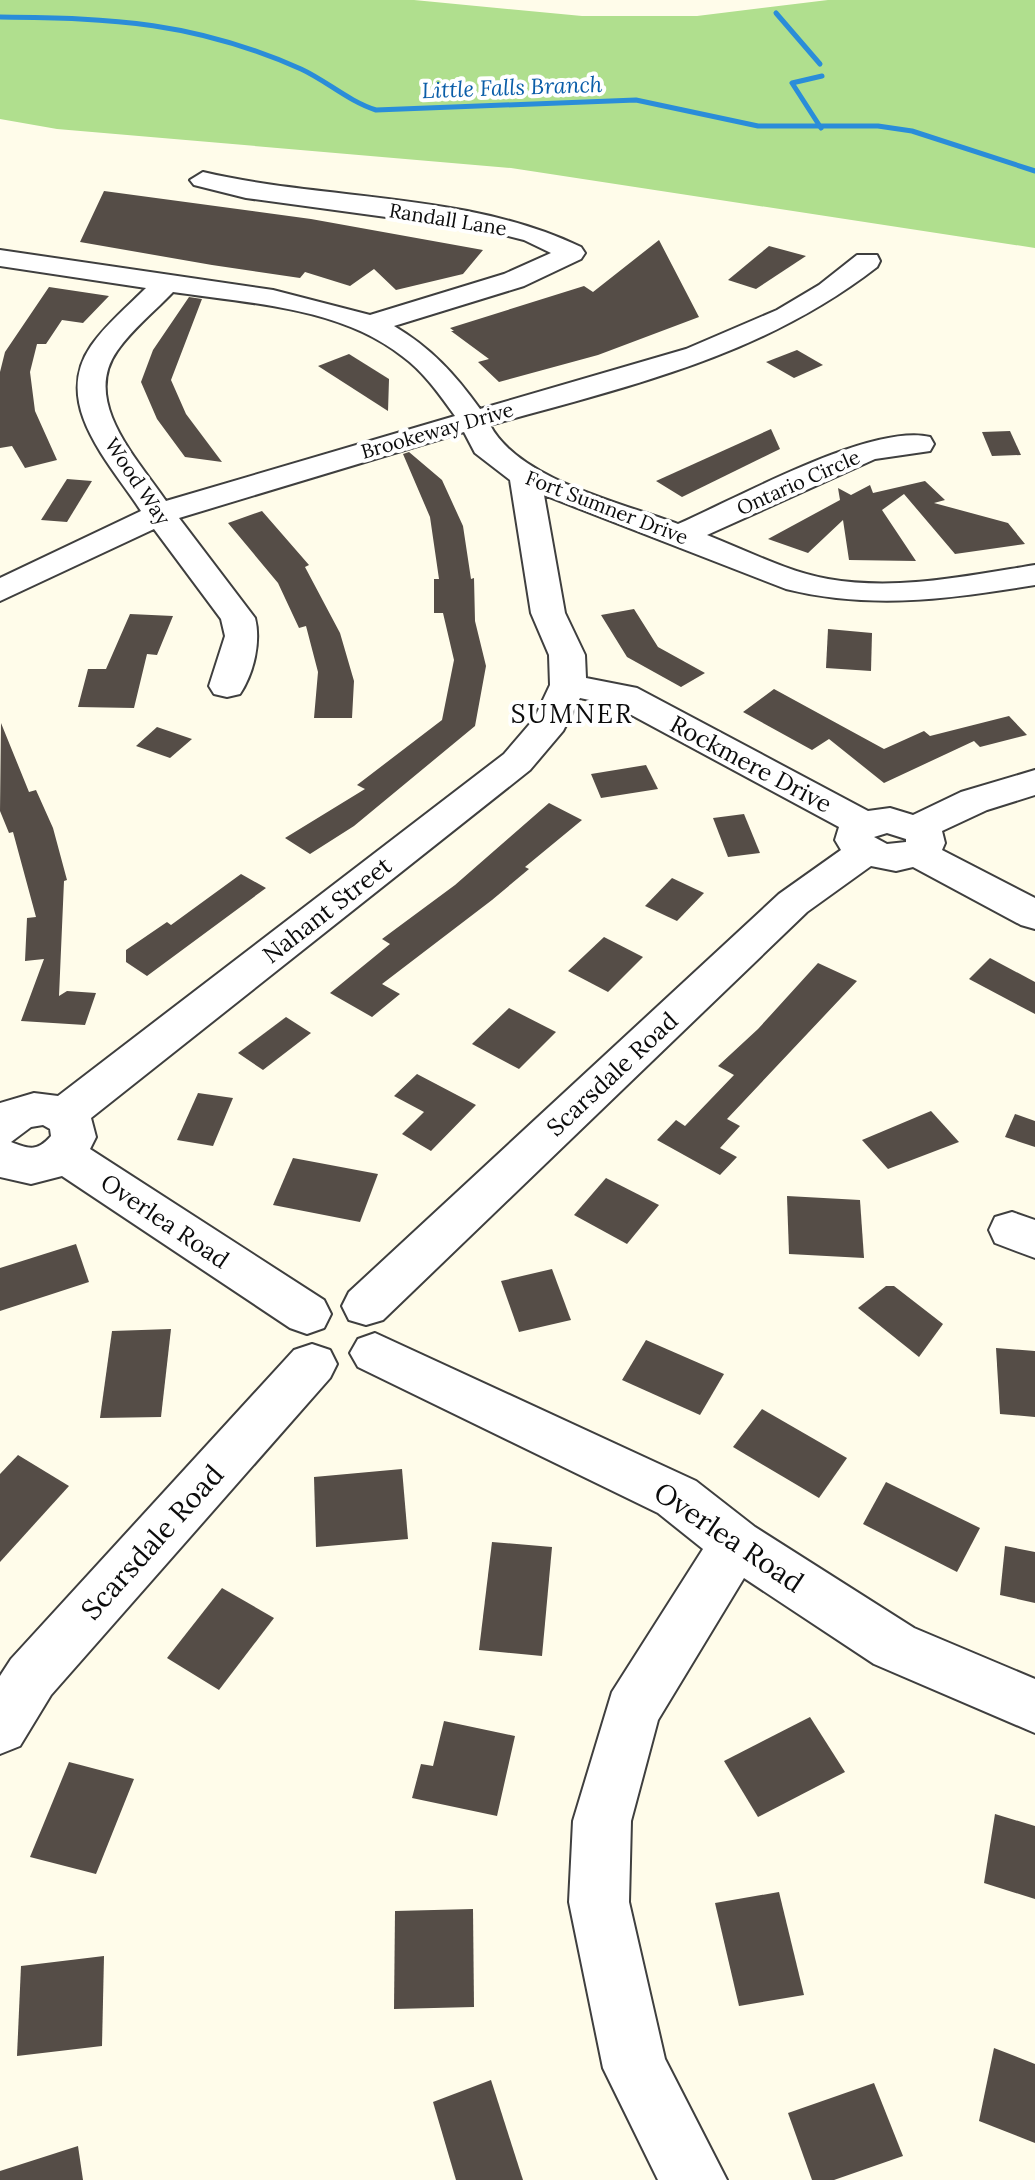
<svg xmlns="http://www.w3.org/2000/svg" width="1035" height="2180" font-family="Lora,serif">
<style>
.forest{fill:#b0df8e}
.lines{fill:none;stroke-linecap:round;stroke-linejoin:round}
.stream{stroke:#2a8dd9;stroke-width:5}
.building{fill:#554d47}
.minor-casing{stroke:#3f3f3f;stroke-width:4}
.minor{fill:#fff;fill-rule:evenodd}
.labels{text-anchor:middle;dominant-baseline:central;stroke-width:8;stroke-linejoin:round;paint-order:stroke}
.far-street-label{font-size:20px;fill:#0c0c0c;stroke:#fff}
.far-water-label{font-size:22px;font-style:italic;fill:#0a5da8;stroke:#fff}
.street-label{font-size:24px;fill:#0c0c0c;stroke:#fff}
.neighbourhood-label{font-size:26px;letter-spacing:2px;fill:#0c0c0c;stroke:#fff}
.near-street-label{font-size:28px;fill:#0c0c0c;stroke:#fff}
</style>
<rect width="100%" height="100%" fill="#fffcea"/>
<path class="forest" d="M0 0H414L582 16H697L828 0H1035V248L511 168 57 129 0 119Z"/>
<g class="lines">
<g class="stream">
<path d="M776 13 820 64"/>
<path d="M0 17C113 18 195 22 301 69 327 81 348 101 376 110L636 100 758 126H878L912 131 1035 171"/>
<path d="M821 128 792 83 822 76"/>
</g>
</g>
<g class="building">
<path d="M104 191 311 219 483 250 463 274 396 290 374 269 350 286 305 272 300 278 212 265 80 242Z"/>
<path d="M659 240 699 317 598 355 499 382 478 362 489 359 451 331H454L450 328 584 286 593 292Z"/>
<path d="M769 246 806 256 756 289 728 280Z"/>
<path d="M49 287 109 296 83 323 62 320 46 344H37L30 372 35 411 57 460 25 468 12 446 0 448V372L5 352Z"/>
<path d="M189 297 202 299 171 380 186 414 222 462 185 457 157 419 141 382 153 350Z"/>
<path d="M797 350 823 365 794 378 766 362Z"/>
<path d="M349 354 389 379 388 411 318 366Z"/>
<path d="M771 429 780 449 682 497 656 481Z"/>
<path d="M1010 431 1021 455 992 456 982 432Z"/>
<path d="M409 452 442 480 463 526 471 579 474 578 475 621 486 666 475 726 354 826 310 854 285 838 365 789 357 785 442 720 454 660 443 613H434V579H439L430 517 403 454Z"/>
<path d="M67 479 92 481 67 522 41 520Z"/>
<path d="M925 481 945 500 934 503 1008 523 1025 544 955 554 904 494 882 510 916 561 849 560 843 520 808 553 768 539 840 500 838 488 851 495 870 485 873 493Z"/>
<path d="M262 511 309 565 305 567 340 633 354 681 352 718H314L318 672 306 626 299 628 278 583 228 523Z"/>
<path d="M634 609 658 647 705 673 681 687 627 657 601 615Z"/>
<path d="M130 614 173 616 157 655 147 654 134 708 78 707 88 669H106Z"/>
<path d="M828 629 872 633 871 671 826 668Z"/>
<path d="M774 689 884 749 924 731 930 736 1009 716 1027 735 980 747 974 741 884 783 829 739 812 750 743 712Z"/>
<path d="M1 723 29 792 36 790 53 828 67 880 64 881 59 996 67 991 96 993 85 1025 21 1021 44 959 25 961 27 918 36 917 13 832 9 833 0 811Z"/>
<path d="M157 727 192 739 170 758 136 746Z"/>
<path d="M646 765 658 789 601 798 591 774Z"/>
<path d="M549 803 582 820 525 867 529 869 492 900 382 984 400 994 372 1017 330 993 390 944 382 939 455 885Z"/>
<path d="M744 814 760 853 728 857 713 818Z"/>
<path d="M241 874 266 888 147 976 126 962V950L167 922 171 925Z"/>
<path d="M672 878 704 893 677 921 645 906Z"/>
<path d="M604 937 643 957 608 992 568 971Z"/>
<path d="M990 958 1035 982V1014L969 979Z"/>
<path d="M818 963 857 981 727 1119 740 1126 720 1148 737 1157 720 1175 657 1140 676 1120 685 1126 734 1075 718 1066 758 1029Z"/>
<path d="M509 1008 556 1032 519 1069 472 1044Z"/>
<path d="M286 1017 311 1033 263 1070 238 1053Z"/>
<path d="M417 1074 476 1105 431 1151 402 1134 424 1112 394 1096Z"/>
<path d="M198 1093 233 1098 213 1146 177 1140Z"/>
<path d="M931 1111 959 1142 888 1169 862 1140Z"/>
<path d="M1015 1114 1035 1121V1147L1005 1137Z"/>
<path d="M293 1158 378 1174 360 1222 273 1205Z"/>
<path d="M606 1178 659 1205 627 1244 574 1215Z"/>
<path d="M787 1196 860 1200 864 1258 789 1254Z"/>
<path d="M76 1244 89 1282 0 1311V1268Z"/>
<path d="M552 1269 571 1320 519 1332 501 1281Z"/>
<path d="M886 1286H894L943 1324 919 1357 858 1308Z"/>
<path d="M171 1329 161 1417 100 1418 112 1331Z"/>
<path d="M646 1340 724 1374 700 1415 622 1380Z"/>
<path d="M996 1348 1035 1351V1417L1000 1414Z"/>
<path d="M762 1409 847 1458 819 1498 733 1447Z"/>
<path d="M18 1455 69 1486 0 1562V1474Z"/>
<path d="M402 1469 408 1539 316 1547 314 1477Z"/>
<path d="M886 1482 980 1528 957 1572 863 1524Z"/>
<path d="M492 1542 552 1547 542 1656 479 1650Z"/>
<path d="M1005 1546 1035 1552V1603L1000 1595Z"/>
<path d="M222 1588 274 1618 219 1690 167 1658Z"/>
<path d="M810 1717 845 1772 758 1817 724 1761Z"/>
<path d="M444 1721 515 1736 497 1816 412 1798 421 1764 433 1766Z"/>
<path d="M69 1762 134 1779 96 1874 30 1857Z"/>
<path d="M995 1814 1035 1826V1899L984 1883Z"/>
<path d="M779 1892 804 1995 739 2006 715 1903Z"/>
<path d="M473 1909 474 2007 394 2009 395 1911Z"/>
<path d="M104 1956 102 2046 17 2056 21 1966Z"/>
<path d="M994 2048 1035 2064V2143L979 2121Z"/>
<path d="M491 2080 523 2180H456L433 2102Z"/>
<path d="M874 2083 903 2156 834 2180H812L788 2113Z"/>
<path d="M78 2146 83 2180H0V2171Z"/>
</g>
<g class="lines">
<g class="minor-casing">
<g id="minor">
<path d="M203 172C326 201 467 192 581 247L585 253 581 259 524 286 394 326C431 348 455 374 480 409L686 349 777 310 819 285 857 255H877L880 261 877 267C761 357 629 386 490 425 519 480 622 503 678 524 736 499 871 423 930 437L934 444 930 451 875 459 707 535C746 550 787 572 828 579 897 591 967 576 1035 565V585C950 599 871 610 786 589L544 495 565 613 585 655 586 678 637 688 868 811 890 808 913 815 961 792 1035 770V795L987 810 942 831 945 843 942 850 1035 898V929L1021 925 913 867 896 871 871 866 807 912 383 1320 366 1325 349 1320 342 1306 349 1292 779 894 841 850 835 840 839 827 613 705 580 698 563 731 530 770 91 1118 96 1137 90 1149 324 1300 331 1314 324 1328 307 1334 290 1328 62 1176 31 1184 0 1177V1103L34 1093 58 1096 504 754 534 719 550 685 549 655 531 613 510 480 475 453 464 432 179 518 255 618C261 641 254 673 240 694L227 697 214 694 209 686 225 636 221 619 154 529 0 601V578L141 511C110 463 51 404 91 346 105 325 128 306 146 288L0 266V250L273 290 370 315 504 274 551 253 524 240 489 231 246 198 194 185 190 180ZM173 292C248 303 340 307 402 356 424 372 439 394 455 416L166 501C139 461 81 402 117 351 132 329 155 311 173 292ZM887 833 906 839V842L887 844 874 837ZM43 1125 50 1129 51 1136C37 1152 29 1149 11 1142L31 1127Z"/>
<path d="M1012 1212 1035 1220V1258L995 1243 989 1230 995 1217Z"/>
<path d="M375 1333 696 1481 755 1527 914 1628 1035 1679V1733L874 1664 744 1578 658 1720 631 1821 629 1902 665 2059 727 2180H658L603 2068 569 1902 573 1821 612 1692 703 1549 658 1513 358 1367 350 1353 358 1339Z"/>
<path d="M312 1344 330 1350 337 1364 330 1378 51 1695 20 1746 0 1754V1676L11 1659 294 1350Z"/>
</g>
</g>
<use href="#minor" class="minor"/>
</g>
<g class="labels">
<g class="far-street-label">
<text transform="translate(448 219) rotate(9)">Randall Lane</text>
<text transform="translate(437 430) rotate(-16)">Brookeway Drive</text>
<text transform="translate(138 481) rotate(56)">Wood Way</text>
<text transform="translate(798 482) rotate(-24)">Ontario Circle</text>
<text transform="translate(607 507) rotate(21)">Fort Sumner Drive</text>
</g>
<g class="far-water-label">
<text transform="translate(512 87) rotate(-2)">Little Falls Branch</text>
</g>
<g class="street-label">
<text transform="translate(751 764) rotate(28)">Rockmere Drive</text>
<text transform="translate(327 910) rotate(-38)">Nahant Street</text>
<text transform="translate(612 1074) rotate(-43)">Scarsdale Road</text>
<text transform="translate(165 1221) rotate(34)">Overlea Road</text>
</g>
<g class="neighbourhood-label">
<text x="572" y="713">SUMNER</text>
</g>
<g class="near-street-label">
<text transform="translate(729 1537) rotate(34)">Overlea Road</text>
<text transform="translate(152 1542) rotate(-48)">Scarsdale Road</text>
</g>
</g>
</svg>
